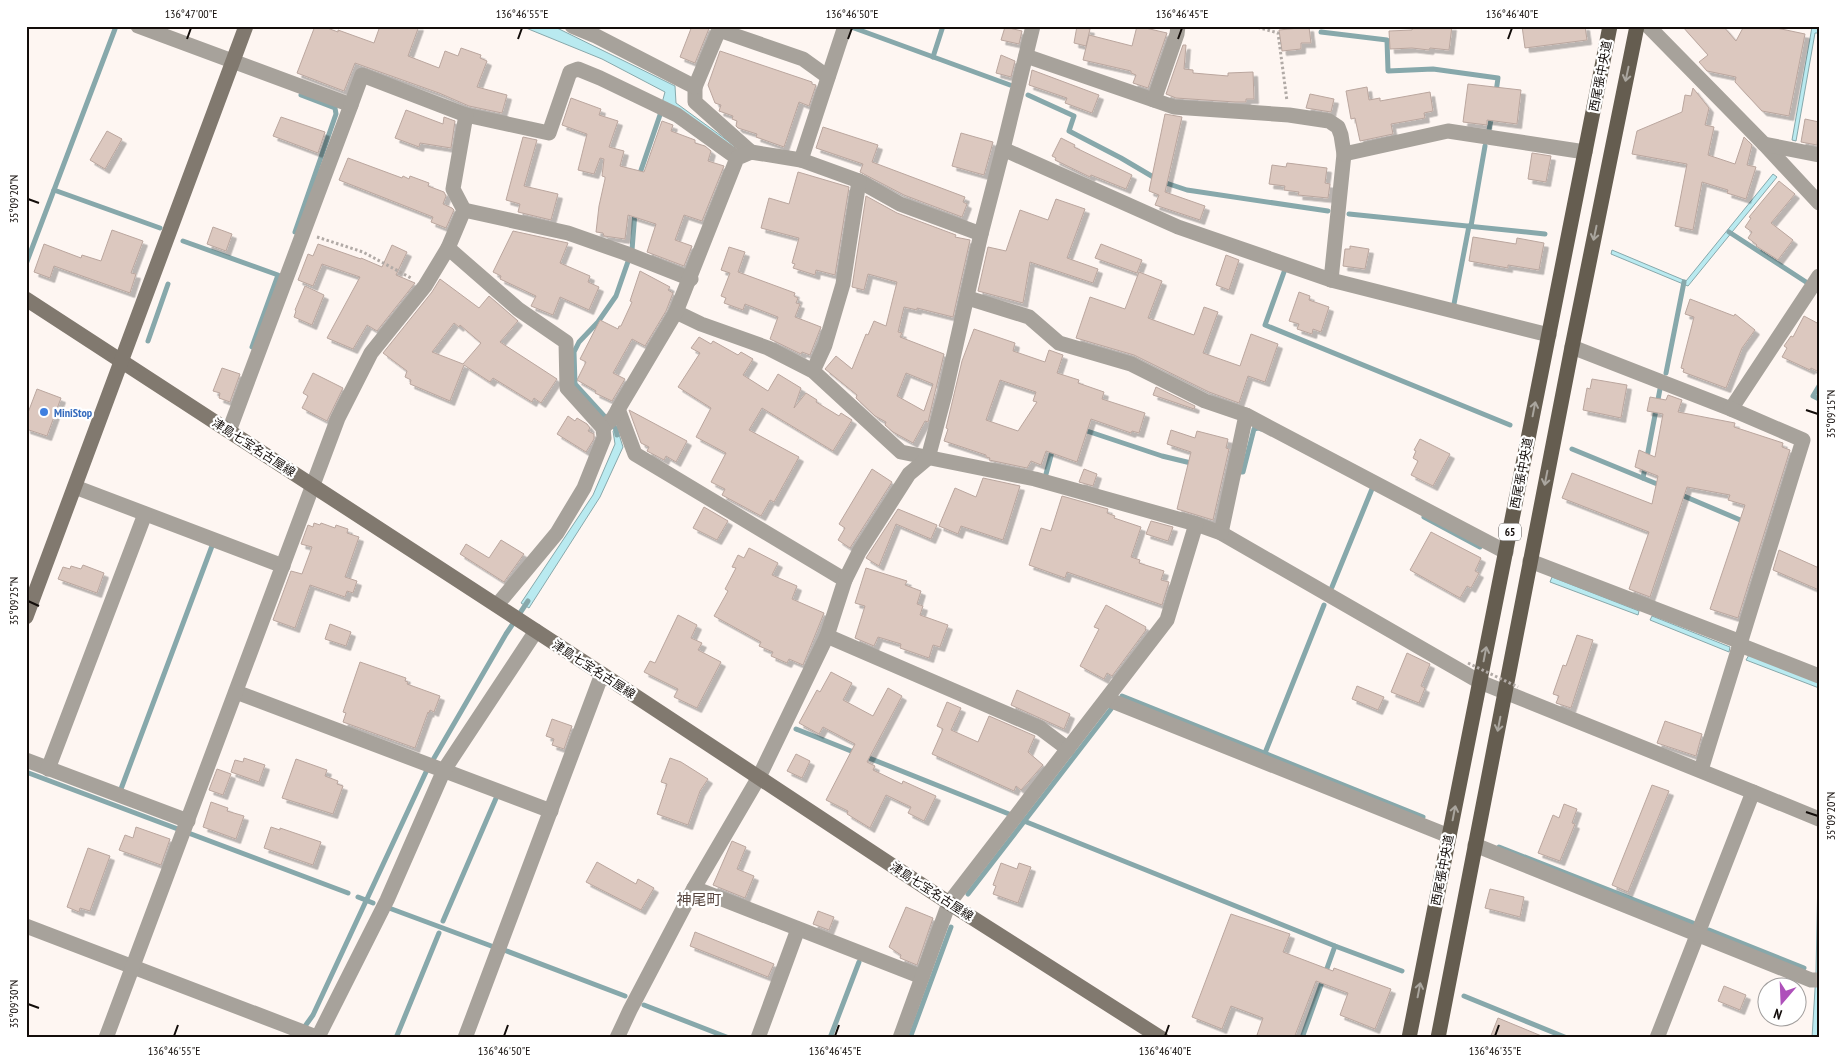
<svg xmlns="http://www.w3.org/2000/svg" width="1845" height="1064" font-family="'PT Sans Narrow','Noto Sans JP',sans-serif">
<style>
.water{fill:#b9eaf0;stroke:#87a8ab}
.lines{fill:none;stroke-linecap:round;stroke-linejoin:round}
.stream{stroke:#87a8ab;stroke-width:5}
.building{fill:#dcc8bf;stroke:#baa69e;fill-rule:evenodd;filter:url(#shadow)}
.path{stroke:#b1aaa6;stroke-width:3;stroke-dasharray:2.5 2.5;stroke-linecap:butt}
.street{stroke:#a7a29b;stroke-width:15}
.secondary{stroke:#81796f;stroke-width:15}
.primary{stroke:#655d50;stroke-width:15}
.path-bridge{stroke:#b1aaa6;stroke-width:3;stroke-dasharray:2.5 2.5;stroke-linecap:butt}
.oneway{stroke:#aaa69f}
.ticks{fill:none;stroke:#130d0a;stroke-width:2}
.shop-dot{fill:#3f7fe0;stroke:#fff;stroke-width:2}
.labels{text-anchor:middle;dominant-baseline:central;stroke-width:4.5;stroke-linejoin:round;paint-order:stroke}
.shield{fill:#fff;stroke:#5a5654;stroke-width:1}
.shield-label{font-size:11px;font-weight:bold;fill:#130d0a}
.street-label{font-size:12px;fill:#130d0a;stroke:#fff}
.shop-label{font-size:12px;font-weight:bold;fill:#366cbe;stroke:#fff;text-anchor:start}
.quarter-label{font-size:15px;fill:#584740;stroke:#fff}
.neatline{fill:none;stroke:#130d0a;stroke-width:2}
.ticks-label{font-size:12px;text-anchor:middle;fill:#130d0a}
</style>
<defs>
<filter id="shadow"><feDropShadow dx="4.5" dy="4.5" stdDeviation="0" flood-color="#0004"/></filter>
</defs>
<rect width="100%" height="100%" fill="#fef6f2"/>
<g class="water">
<path d="M521 26H553L675 86 676 103 735 146 734 149 662 103 665 92 602 59Z"/>
<path d="M1812 27 1819 28V33H1815L1796 141 1792 140Z"/>
<path d="M1773 174 1777 177 1688 286 1611 254 1612 250 1686 281Z"/>
<path d="M617 428 623 447 600 497 529 608 521 603 593 495 615 444 613 431Z"/>
<path d="M1552 577 1639 611 1638 615 1550 582Z"/>
<path d="M1652 616 1730 647 1729 652 1650 620Z"/>
<path d="M1749 655 1819 682V688L1746 660Z"/>
<path d="M1819 823V1038H1812L1816 973Z"/>
</g>
<g class="lines">
<g class="stream">
<path d="M854 28 1010 85"/>
<path d="M1321 32 1387 40 1388 71 1433 69 1498 78 1496 92"/>
<path d="M933 57 943 26"/>
<path d="M1028 95 1074 116 1069 131 1121 158 1160 181 1187 190 1328 211"/>
<path d="M1489 130 1492 115"/>
<path d="M639 176 661 112"/>
<path d="M54 190 160 228"/>
<path d="M1349 214 1545 234"/>
<path d="M1471 226 1485 146"/>
<path d="M295 232 336 114 335 108 301 95"/>
<path d="M1729 232 1806 282"/>
<path d="M183 241 278 275 252 347"/>
<path d="M26 264 115 29"/>
<path d="M1284 272 1265 325 1510 425"/>
<path d="M1454 304 1469 226"/>
<path d="M148 341 168 284"/>
<path d="M1666 373 1684 282"/>
<path d="M1819 386 1813 396 1819 399"/>
<path d="M1081 429 1162 456 1195 464"/>
<path d="M617 435 616 429 575 384 574 352 579 342 598 322 616 296 632 250 635 212"/>
<path d="M1572 449 1662 486"/>
<path d="M1240 472H1243L1254 429 1258 428 1261 429"/>
<path d="M1046 474 1053 448"/>
<path d="M1643 478 1660 389"/>
<path d="M1679 494 1745 522"/>
<path d="M1424 517 1480 547"/>
<path d="M1332 587 1372 489"/>
<path d="M1122 696 1423 817"/>
<path d="M796 729 856 753"/>
<path d="M1265 753 1324 605"/>
<path d="M864 756 1009 814"/>
<path d="M26 772 348 893"/>
<path d="M121 789 212 546"/>
<path d="M1024 821 1335 946 1402 971"/>
<path d="M1499 847 1693 923"/>
<path d="M968 894 1111 709"/>
<path d="M358 897 373 903"/>
<path d="M389 908 494 947"/>
<path d="M443 921 497 796"/>
<path d="M1709 930 1804 968"/>
<path d="M504 950 625 996"/>
<path d="M1464 996 1567 1038"/>
<path d="M644 1005 729 1038"/>
<path d="M303 1029 313 1015 426 772 506 634 528 601"/>
<path d="M396 1038 439 933"/>
<path d="M830 1038 859 962"/>
<path d="M910 1038 951 927"/>
<path d="M1302 1038 1335 946"/>
</g>
</g>
<g class="building">
<path d="M315 26H322L338 32V30L374 43 380 26H419L408 56 439 68 445 51 458 56 461 48 481 55 480 58 487 61 477 87 507 95 502 113 469 106 439 93 355 63 344 91 297 73Z"/>
<path d="M692 26H710L695 63 680 57Z"/>
<path d="M1077 26 1090 29 1086 46 1074 43Z"/>
<path d="M1137 26 1167 33 1148 88 1133 83 1136 75 1131 73V71L1083 60 1089 35 1132 46Z"/>
<path d="M1413 26H1452L1449 50 1430 48 1429 50 1412 48 1390 49 1389 31 1412 30Z"/>
<path d="M1522 26H1585L1587 40 1525 48Z"/>
<path d="M1682 26H1723L1736 41 1744 26H1767L1805 34 1789 116 1762 111 1735 82 1736 77 1707 71 1699 62 1708 55Z"/>
<path d="M1005 27 1022 31 1019 44 1001 40Z"/>
<path d="M1309 27 1311 43H1301V49L1282 51 1279 30Z"/>
<path d="M1183 45H1186L1184 69 1193 70V73L1228 76V73L1253 72 1254 99H1246V102H1235L1176 98 1166 94Z"/>
<path d="M720 51 812 82V84L816 85 809 106 799 102 784 147 756 137 757 134 738 128 736 126 737 121 732 119 733 116 719 111 721 105 715 103 708 85Z"/>
<path d="M1001 55 1015 61 1011 77 996 73Z"/>
<path d="M1032 70 1099 95 1092 113 1065 103 1067 98 1029 85Z"/>
<path d="M1468 84 1521 90 1517 124 1487 120V125L1463 122Z"/>
<path d="M1367 87 1369 100 1380 98V101L1430 92 1433 111 1424 113 1425 118 1391 124 1393 134 1360 141 1355 118 1351 119 1346 91Z"/>
<path d="M1693 88 1709 108 1705 125 1714 127 1708 155 1735 164 1744 137 1752 145 1747 165 1756 167 1746 199 1727 193 1728 190 1702 182 1693 230 1675 226 1687 164 1632 154 1637 131 1682 112 1685 95 1691 96Z"/>
<path d="M1310 94 1334 99 1331 112 1306 108Z"/>
<path d="M571 98 601 109 599 115 618 121 609 147 624 151 620 166 644 172 662 121 673 125 671 131 695 140V143L705 146 711 151 708 161 724 166 702 221 684 215 675 240 692 246 684 266 647 252 656 224 628 215 625 239 604 236 603 233 596 232 599 206 605 179V177L602 176 604 159 600 158 594 174 578 170 587 134 562 125Z"/>
<path d="M406 110 443 124 444 117 455 121 451 148 420 143 419 147 395 138Z"/>
<path d="M1165 114 1182 117 1165 192 1205 206 1200 220 1155 205 1159 195 1149 191Z"/>
<path d="M281 117 325 132 318 153 273 136Z"/>
<path d="M1805 119 1819 122 1817 145 1801 142Z"/>
<path d="M823 127 878 145 872 162 965 197 963 202 967 204 962 217 904 195 860 172 863 164 816 148Z"/>
<path d="M107 131 122 139 105 169 90 160Z"/>
<path d="M961 133 993 142 984 175 952 166Z"/>
<path d="M523 137 537 140 524 186 558 194 551 220 518 212 520 204 506 200Z"/>
<path d="M1061 138 1075 145 1074 147 1132 175 1126 189 1091 175 1090 177 1055 160 1056 158 1052 156Z"/>
<path d="M1532 153 1551 156 1546 182 1528 179Z"/>
<path d="M348 158 402 178 403 176 409 179 410 176 429 183 428 186 444 192 446 196 443 204 452 208 454 210 446 228 431 222 433 217 339 180Z"/>
<path d="M1287 163 1327 168 1325 183 1330 184 1328 198 1298 195 1299 192 1284 190 1285 186 1269 184 1272 165 1286 167Z"/>
<path d="M798 172 849 187 835 275 816 270 815 275 793 268 795 264 792 263 799 238 761 228 769 198 789 204Z"/>
<path d="M1779 181 1795 194 1771 223 1793 240 1778 260 1756 246 1757 245 1748 238 1752 232 1745 227 1751 218 1749 217Z"/>
<path d="M866 196 897 213 956 235 955 237 970 240 953 317 917 308V310L904 307 898 332 902 333 900 337 944 354 928 422 925 421 913 443 893 432 885 425 886 422 875 416 856 398 857 395 825 369 836 356 852 369 866 334 868 335 874 321 886 326 897 282 868 274 864 290 852 287ZM906 373 933 384 924 411 897 396Z"/>
<path d="M1056 199 1085 209 1067 258 1098 269 1093 283 1030 262 1023 303 978 291 988 247 1006 251 1020 210 1048 220Z"/>
<path d="M213 227 232 234 226 251 207 244Z"/>
<path d="M112 230 143 241 131 273 136 274 130 293 54 266 50 278 34 272 44 244 81 258 82 255 101 261Z"/>
<path d="M513 231 568 243 560 263 590 276 588 282 599 287 589 310 560 297 553 315 531 306 536 296 500 279 501 276 493 272Z"/>
<path d="M1473 237 1516 244 1517 238 1544 243 1539 270 1508 265V268L1469 261Z"/>
<path d="M318 244 361 259V258L382 267 392 245 407 252 396 275 415 283 377 331 367 325 353 349 327 338 360 277 322 264 313 286 298 280 308 254 313 256Z"/>
<path d="M1101 244 1142 260 1137 273 1095 258Z"/>
<path d="M1350 246 1369 249 1365 269 1343 266 1345 249H1350Z"/>
<path d="M729 247 745 252 738 272 795 293 794 296 798 298 796 303 800 304 795 317 821 327 810 355 802 352 801 354 799 353 770 339 778 317 745 304 743 310 724 303 726 298 721 296 730 273 721 270Z"/>
<path d="M1226 255 1239 260 1229 290 1216 285Z"/>
<path d="M640 271 670 287 668 290 673 293 666 311 645 346 632 339 613 373 625 379 612 401 595 393 596 391 577 380 586 362 580 359 600 320 618 329 619 326H621L632 302 630 301Z"/>
<path d="M1139 272 1162 281 1148 318 1194 335 1204 307 1218 312 1203 353 1240 366 1251 334 1278 344 1265 382 1248 376 1239 403 1209 392 1134 355 1076 338 1090 297 1125 309Z"/>
<path d="M440 279 479 308 489 296 518 321 500 342 557 379 541 403 534 398 532 402 493 378 490 382 464 365 450 401 410 384 411 380 405 377 407 371 383 353 432 292ZM454 323 459 327 460 325 481 343 463 364 432 352Z"/>
<path d="M305 286 324 295 312 325 294 317 296 311 295 310Z"/>
<path d="M1299 292 1310 296 1309 300 1329 307 1321 332 1313 329 1312 334 1297 329 1299 324 1289 321Z"/>
<path d="M1690 299 1734 316 1735 314 1755 330 1742 348 1726 388 1683 372 1684 369 1681 368 1694 317 1685 314Z"/>
<path d="M1804 316 1819 324V372L1811 368 1810 370 1782 357 1787 348 1784 346 1791 336 1793 337Z"/>
<path d="M974 329 1015 343 1013 351 1045 362 1049 350 1063 355 1057 373 1079 380 1078 383 1104 392 1102 399 1145 413 1139 433 1132 431 1131 433 1091 419 1077 462 1046 451 1041 465 1031 461 1027 468 989 460 990 458 986 457V455L944 441 948 429 946 428 962 361ZM1000 380 1036 392 1033 401 1037 402 1018 431 986 420Z"/>
<path d="M699 337 711 344 713 341 738 355 741 352 753 359 743 375 768 391 778 374 801 388 794 408 806 393 817 400 816 402 839 416 841 413 852 420 833 451 762 408 749 430 799 457 774 502 770 500 761 516 722 495 725 489 711 482 726 453 696 437 711 408 678 387 700 353 691 348Z"/>
<path d="M222 368 240 374 230 402 219 398 220 393 213 391Z"/>
<path d="M313 373 343 388 327 421 302 408 308 396 303 393Z"/>
<path d="M1592 379 1627 385 1621 418 1583 410 1587 388 1590 389Z"/>
<path d="M1156 387 1195 406 1194 409 1153 395Z"/>
<path d="M37 389 61 398 47 436 26 429V418Z"/>
<path d="M1668 395 1682 400 1678 412 1735 423 1734 427 1783 443 1782 447 1790 450 1738 618 1710 609 1745 505 1728 500 1730 495 1687 487 1650 597 1629 589 1649 532 1562 498 1572 473 1652 504 1658 476 1635 467 1639 450 1655 457 1663 414 1647 411 1650 397 1666 400Z"/>
<path d="M629 410 687 441 676 462 666 456 664 460 647 451 649 447 641 443Z"/>
<path d="M568 416 575 421 577 418 587 424 590 428 588 431 594 434V439L586 452 557 434Z"/>
<path d="M1171 430 1195 438 1197 431 1228 439 1226 448 1229 449 1213 520 1177 509 1191 452 1167 444Z"/>
<path d="M1420 439 1450 454 1433 486 1411 475 1418 461 1413 458 1416 451 1414 450Z"/>
<path d="M872 469 892 482 850 548 838 540 845 528 839 524Z"/>
<path d="M1084 469 1097 474 1093 486 1079 482Z"/>
<path d="M983 478 1020 486 1003 540 961 526 958 534 939 526 955 488 976 497Z"/>
<path d="M1062 496 1108 509 1107 513 1115 516 1114 518 1141 527 1131 557 1140 560 1139 563 1164 571 1161 580 1169 582 1162 605 1067 572 1065 578 1029 565 1041 528 1051 531Z"/>
<path d="M704 507 728 521 717 540 693 528Z"/>
<path d="M898 509 937 525 931 539 896 524 879 566 866 558Z"/>
<path d="M1151 521 1173 527 1168 541 1146 534Z"/>
<path d="M314 523 320 525 321 523 335 528 336 525 348 529 347 533 359 537 345 577 357 581 353 593 347 591 345 597 310 585 295 628 273 620 291 571 302 574 312 547 301 544 308 525 313 527Z"/>
<path d="M1431 532 1481 558 1475 571 1479 573 1471 588 1467 586 1460 598 1410 570Z"/>
<path d="M501 540 524 554 504 582 460 554 466 544 489 558Z"/>
<path d="M749 548 778 563 772 575 797 586 792 599 824 613 803 665 789 659 787 663 771 656 773 652 759 646 761 642 714 616 728 591 725 589 736 568 732 567 738 555 744 558Z"/>
<path d="M1779 550 1819 568V590L1773 570Z"/>
<path d="M83 565 104 573 97 593 58 579 63 567 70 569 71 566 81 569Z"/>
<path d="M866 568 907 581 905 585 921 591 917 604 923 606 920 615 948 625 940 647 933 645 929 658 900 648 901 644 878 637 874 646 855 638 865 606 855 603Z"/>
<path d="M1106 605 1146 627 1145 629 1146 630 1112 676 1107 673 1104 679 1080 666 1099 629 1094 627Z"/>
<path d="M678 615 697 625 691 638 702 643 698 650 721 662 697 708 674 697 678 689 644 672 650 661 655 663Z"/>
<path d="M330 624 351 632 346 646 325 639Z"/>
<path d="M1577 635 1593 640 1571 708 1556 703 1559 696 1553 694 1563 665 1566 666Z"/>
<path d="M1407 653 1430 664 1421 686 1425 688 1419 703 1391 692Z"/>
<path d="M360 662 406 678 405 681 408 682 407 684 440 696 434 712 430 710 429 713 428 712 415 748 343 722 346 713 343 712Z"/>
<path d="M831 672 852 683 843 700 873 716 888 688 902 696 867 762 875 766 873 770 902 784 903 781 936 796 924 821 908 813 911 807 886 795 870 828 847 814 848 811 826 800 855 744 823 727 819 734 799 723 817 690 820 692Z"/>
<path d="M1357 686 1384 697 1378 710 1352 699Z"/>
<path d="M1017 690 1070 714 1064 729 1011 705Z"/>
<path d="M947 702 961 708 951 730 978 742 989 716 1035 736 1028 752 1043 765 1021 790 1016 786 1014 791 932 754 943 729 937 726Z"/>
<path d="M552 719 572 726 564 749 552 745 554 739 546 736Z"/>
<path d="M1665 721 1702 734 1696 756 1657 743Z"/>
<path d="M796 754 810 761 802 778 787 771Z"/>
<path d="M244 758 265 765 259 782 231 772 235 760 243 762Z"/>
<path d="M670 758 681 762 708 779 700 791 688 825 657 814 667 784 661 782Z"/>
<path d="M296 759 327 770 325 776 338 781 337 784 343 786 333 814 282 798Z"/>
<path d="M217 769 231 774 223 795 209 790Z"/>
<path d="M1652 785 1669 791 1628 892 1612 885Z"/>
<path d="M211 802 228 808 227 811 244 816 236 839 203 827Z"/>
<path d="M1564 804 1577 809 1572 823 1575 824 1560 861 1538 853 1553 815 1559 818Z"/>
<path d="M136 827 170 839 161 865 119 850 125 835 133 838Z"/>
<path d="M271 827 280 830V828L321 842 313 865 264 848Z"/>
<path d="M732 841 746 847 737 869 754 876 745 898 713 885Z"/>
<path d="M88 848 110 856 90 911 80 908 79 912 67 907Z"/>
<path d="M597 862 636 884 638 879 654 888 641 910 586 882Z"/>
<path d="M1001 863 1017 869 1019 863 1031 867 1018 903 993 894 996 886 993 885Z"/>
<path d="M1490 889 1524 897 1520 917 1485 908Z"/>
<path d="M906 907 933 918 917 965 900 958 901 955 889 947Z"/>
<path d="M818 911 834 917 829 930 813 924Z"/>
<path d="M1231 914 1290 934 1283 952 1333 971 1334 968 1391 989 1375 1029 1340 1015 1348 993 1316 981 1294 1038H1264L1257 1035 1263 1018 1231 1006 1222 1029 1192 1017Z"/>
<path d="M695 932 774 964 768 977 690 946Z"/>
<path d="M1724 986 1746 995 1740 1010 1718 1001Z"/>
<path d="M1498 1018 1544 1037V1038H1490Z"/>
</g>
<g class="lines">
<g class="path">
<path d="M1253 26 1278 33 1287 101"/>
<path d="M317 237 363 252 411 278"/>
</g>
<g class="street">
<path d="M138 26 351 105 229 431"/>
<path d="M572 26 596 36 695 87V102L751 152"/>
<path d="M1648 26 1764 144 1819 203"/>
<path d="M1026 56 1174 107 1289 115 1329 121 1338 127 1341 135 1344 154 1331 280"/>
<path d="M695 87 719 30 803 59 828 77"/>
<path d="M1154 100 1177 34 1178 26"/>
<path d="M351 105 362 75 466 115 549 133 570 72 578 69 600 78 677 115 737 158"/>
<path d="M1764 144 1819 155"/>
<path d="M1003 149 1178 227 1331 280 1549 335"/>
<path d="M1344 154 1448 131 1585 152"/>
<path d="M801 160 859 181 900 204 981 234"/>
<path d="M464 210 568 233 625 253 691 279"/>
<path d="M448 248 464 210 453 189 466 115"/>
<path d="M968 298 1029 317 1059 343 1131 364 1205 401 1246 415 1506 552"/>
<path d="M676 312 701 324 768 348 813 371 901 452 1035 479 1196 524 1221 533 1480 682 1753 792 1657 1038"/>
<path d="M1572 347 1731 409 1819 276"/>
<path d="M813 371 825 345 843 284 859 181"/>
<path d="M618 409 635 454 845 580"/>
<path d="M603 428 613 418 676 312 737 158 751 152 801 160 845 26"/>
<path d="M75 487 283 566"/>
<path d="M1221 533 1246 415"/>
<path d="M1530 561 1741 642"/>
<path d="M827 636 1040 728 1068 749"/>
<path d="M1740 645 1819 676"/>
<path d="M236 692 551 811"/>
<path d="M1107 699 1449 836"/>
<path d="M26 760 188 821"/>
<path d="M48 769 145 514"/>
<path d="M1701 770 1803 440 1731 409"/>
<path d="M1753 792 1819 819"/>
<path d="M1475 845 1811 980H1819"/>
<path d="M694 888 922 977"/>
<path d="M26 926 319 1038"/>
<path d="M318 1037 387 900 444 770 536 631"/>
<path d="M106 1038 338 418 371 353 425 286 448 248 518 309 566 342 567 388 603 428 604 438 584 488 557 533 497 605"/>
<path d="M465 1038 602 674"/>
<path d="M617 1038 630 1010 694 888 759 777 827 636 845 580 859 552 909 474 928 458 945 394 981 234 1003 149 1033 26"/>
<path d="M758 1038 798 929"/>
<path d="M900 1038 949 903 1167 620 1196 524"/>
</g>
<g class="secondary">
<path d="M26 299 602 674 949 903 1161 1038"/>
<path d="M26 617 246 26"/>
</g>
<g class="primary">
<path d="M1409 1038 1610 26"/>
<path d="M1438 1038 1572 347 1637 26"/>
</g>
<path class="path-bridge" d="M1468 663 1518 687"/>
</g>
<defs><path id="oneway-shaft" d="M-6 0H5M1.5-3L5.5 0L1.5 3" fill="none" stroke-width="1.6" stroke-linecap="round" stroke-linejoin="round" transform="scale(1.25)"/></defs>
<g class="oneway">
<use href="#oneway-shaft" transform="translate(1627 74) rotate(102)"/>
<use href="#oneway-shaft" transform="translate(1595 233) rotate(102)"/>
<use href="#oneway-shaft" transform="translate(1534 409) rotate(-79)"/>
<use href="#oneway-shaft" transform="translate(1546 478) rotate(101)"/>
<use href="#oneway-shaft" transform="translate(1485 654) rotate(-79)"/>
<use href="#oneway-shaft" transform="translate(1499 724) rotate(101)"/>
<use href="#oneway-shaft" transform="translate(1454 813) rotate(-79)"/>
<use href="#oneway-shaft" transform="translate(1419 990) rotate(-79)"/>
</g>
<path class="ticks" d="M187 39 191 28M518 39 522 28M848 39 852 28M1178 39 1182 28M1508 39 1512 28M28 199 39 203M1806 410 1818 414M28 601 39 606M1806 812 1818 816M28 1004 39 1008M174 1036 178 1025M504 1036 508 1025M835 1036 839 1025M1165 1036 1169 1025M1495 1036 1499 1025"/>
<circle class="shop-dot" cx="44" cy="412" r="5"/>
<g class="labels">
<rect class="shield" x="1499" y="523.5" width="22" height="17" rx="4"/>
<g class="shield-label">
<text x="1510" y="532">65</text>
</g>
<g class="street-label">
<text transform="translate(1600 76) rotate(-79)">西尾張中央道</text>
<text transform="translate(254 447) rotate(33)">津島七宝名古屋線</text>
<text transform="translate(1521 473) rotate(-79)">西尾張中央道</text>
<text transform="translate(594 669) rotate(33)">津島七宝名古屋線</text>
<text transform="translate(1442 870) rotate(-79)">西尾張中央道</text>
<text transform="translate(932 891) rotate(33)">津島七宝名古屋線</text>
</g>
<g class="shop-label">
<text x="54" y="412">MiniStop</text>
</g>
<g class="quarter-label">
<text x="699" y="899">神尾町</text>
</g>
</g>
<rect width="1845" height="1064" fill="none" stroke="#ffffff" stroke-width="55"/>
<g transform="translate(1782 1002) rotate(199)"><circle r="24" fill="#ffffff" stroke="#a19e9d"/>
<path d="M0-4L9 19L0 12L-9 19Z" fill="#ae50ba"/>
<text y="-8" font-size="14" font-weight="bold" text-anchor="middle" fill="#130d0a">N</text>
</g>
<rect x="28" y="28" width="1790" height="1008" class="neatline"/>
<g class="ticks-label">
<text x="191" y="18">136°47'00"E</text>
<text x="522" y="18">136°46'55"E</text>
<text x="852" y="18">136°46'50"E</text>
<text x="1182" y="18">136°46'45"E</text>
<text x="1512" y="18">136°46'40"E</text>
<text transform="translate(14 199) rotate(-90)" y="4">35°09'20"N</text>
<text transform="translate(1831 414) rotate(-90)" y="4">35°09'15"N</text>
<text transform="translate(14 601) rotate(-90)" y="4">35°09'25"N</text>
<text transform="translate(1831 816) rotate(-90)" y="4">35°09'20"N</text>
<text transform="translate(14 1004) rotate(-90)" y="4">35°09'30"N</text>
<text x="174" y="1055">136°46'55"E</text>
<text x="504" y="1055">136°46'50"E</text>
<text x="835" y="1055">136°46'45"E</text>
<text x="1165" y="1055">136°46'40"E</text>
<text x="1495" y="1055">136°46'35"E</text>
</g>
</svg>
